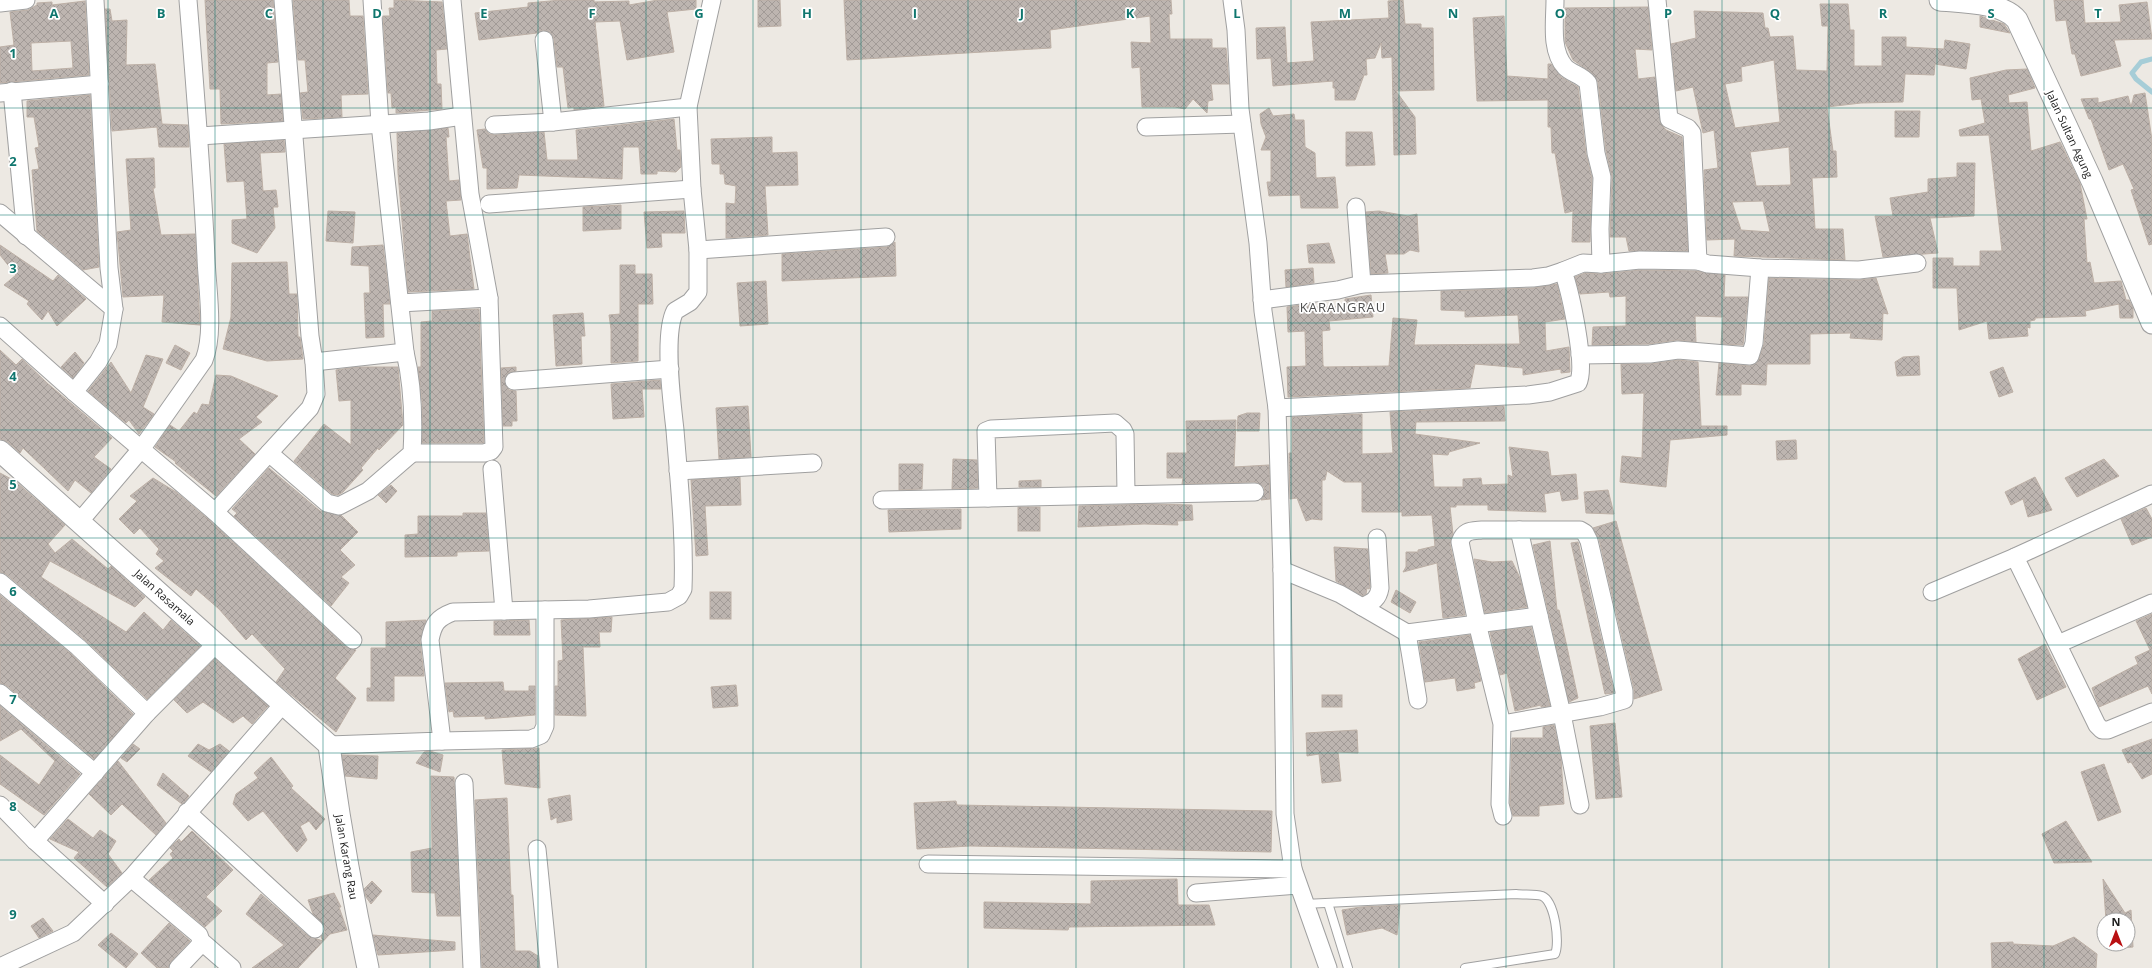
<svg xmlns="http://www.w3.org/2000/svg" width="2152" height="968" font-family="'Open Sans',sans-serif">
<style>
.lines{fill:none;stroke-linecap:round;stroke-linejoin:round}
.stream{stroke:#a6cdd7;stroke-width:5}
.building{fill:url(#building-cross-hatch);stroke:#bdb0a6;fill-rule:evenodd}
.service-casing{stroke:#a0a0a0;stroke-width:10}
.minor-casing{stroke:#a0a0a0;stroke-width:19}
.tertiary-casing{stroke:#a0a0a0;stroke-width:23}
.service{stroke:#fff;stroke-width:8}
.minor{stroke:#fff;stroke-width:17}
.tertiary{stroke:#fff;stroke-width:21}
.grid{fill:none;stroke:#0f766e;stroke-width:1;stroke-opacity:0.55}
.labels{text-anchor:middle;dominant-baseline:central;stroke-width:3.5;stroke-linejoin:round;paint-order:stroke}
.street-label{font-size:11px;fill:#1c1c1c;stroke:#fff}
.quarter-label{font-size:13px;letter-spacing:1px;fill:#4f4f4f;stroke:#fff}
.grid-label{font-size:13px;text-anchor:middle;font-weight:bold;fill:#0f766e;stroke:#fff;stroke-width:3.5;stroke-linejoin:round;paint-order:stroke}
</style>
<defs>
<pattern id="building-cross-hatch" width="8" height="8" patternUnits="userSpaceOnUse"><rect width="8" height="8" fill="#bdb5b0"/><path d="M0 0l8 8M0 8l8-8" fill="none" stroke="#a29b97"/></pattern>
</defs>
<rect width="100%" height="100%" fill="#ede9e3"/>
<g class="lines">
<path class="stream" d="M2152 59 2141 62 2132 73 2136 79 2152 92"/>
</g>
<g class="building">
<path d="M205 0H273L278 62 267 63V95L281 94 283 121 221 124 220 89H210Z"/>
<path d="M293 0H349L350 16H363L368 94 341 95 342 117 303 119 300 93 308 92 305 60H298Z"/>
<path d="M394 0 442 2 447 49 436 50 437 84H441L442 109 396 113V107L392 108 391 93H388L383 16H390L389 8H394Z"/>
<path d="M561 0H594V2L629 1V5L658 0H696V9L667 12 674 52 627 60 620 21 595 22 604 106 574 110V107L568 108 563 67H557L554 39 550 32 543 30 537 33 479 40 475 13 528 7V3Z"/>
<path d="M758 0H780L781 26 758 27Z"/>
<path d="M844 0H1171L1172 14H1169L1170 39H1212V48H1226L1229 84H1211L1213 100 1208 101 1207 113 1193 99 1185 109 1175 107H1142L1140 67 1132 68 1131 42 1151 43 1150 16 1050 30 1051 48 847 60Z"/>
<path d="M1403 0 1405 24H1421V28H1433L1434 90 1396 91 1415 117 1416 154 1394 155 1392 57 1382 58 1381 43 1375 58 1366 59 1367 75H1364L1355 100H1335V88H1333V81L1273 86 1271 58 1257 59 1256 28 1285 27 1287 63 1314 61 1311 22 1389 18 1388 1Z"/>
<path d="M2054 0H2083L2085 23 2121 22 2119 5 2147 2 2152 39 2114 40 2121 66 2081 76 2075 54H2072L2066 20 2056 21Z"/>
<path d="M85 1 89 75 0 83V47L14 45 10 12 28 10 37 5V3L52 2V5ZM71 41 73 68 32 71 31 43Z"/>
<path d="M1820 4H1848L1850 30H1854V66H1882V37H1906V47L1944 49 1945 40 1970 44 1966 69 1935 64 1934 75 1905 74 1903 102 1861 103 1827 107 1833 151H1836L1837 177 1812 178 1815 229H1843L1845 260 1734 256 1735 239 1707 240 1704 170 1718 168 1714 130 1703 133 1693 87 1676 91 1671 44 1696 38 1694 11 1763 13 1765 28H1768L1770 37 1793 36 1796 70 1827 71 1828 26H1822ZM1774 60 1780 122 1735 128 1725 84 1742 81 1741 67ZM1789 147 1791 185 1756 186 1750 152ZM1763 201 1770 232 1741 230 1732 202Z"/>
<path d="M1648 7 1652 50 1635 49 1638 79 1655 77 1661 124 1666 130 1682 137 1688 251H1629L1626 237H1610L1612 177 1606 151 1598 82 1592 73 1573 60 1565 42V8Z"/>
<path d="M105 9H110L112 21 127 20 126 65 155 64 162 124 188 125 189 147H159L157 127 112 131Z"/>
<path d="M1504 16 1507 76 1548 79V64H1551L1561 77 1578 87 1586 154 1592 178 1590 242H1572L1573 211 1565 213 1555 153H1552L1551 127H1548V100L1477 101 1473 18Z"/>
<path d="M1980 16 2004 24 2010 33 1980 27Z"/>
<path d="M2027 69 2035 88 2008 95 2009 103 2027 102 2031 151 2060 142 2080 183 2087 219H2084L2087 263 2090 262 2094 283 2121 281 2126 300H2129L2133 308V318H2120L2119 304 2085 311 2086 316 2035 318V320L2030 321V328L2027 327 2028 336 1989 339 1987 321 1959 330 1957 288H1933V258H1953V266H1980V251H2002L1989 135 1960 136 1959 130 1985 123 1981 99 1972 100 1970 78 2006 70Z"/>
<path d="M2145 93 2152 140V244L2149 245 2131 190 2134 189 2123 164 2109 170 2091 119H2089L2081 99 2098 98V103L2128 96 2131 107 2134 95Z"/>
<path d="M90 95 99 267 83 270 37 231 32 170 39 169 35 148 39 147 34 117H27V101Z"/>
<path d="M1269 108 1273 116 1294 114 1295 120H1304L1305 147 1315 153 1316 178 1335 177 1338 208H1301L1300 195 1269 196 1267 182H1271V150H1261L1266 137 1261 124 1260 114Z"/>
<path d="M1895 111H1920L1919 137H1895Z"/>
<path d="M674 119 677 150H680L681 167 676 172 657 171V174H641L639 147H623L622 179 519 175 517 188 487 189V168H483L477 130 485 129 489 134 495 135 544 132 547 160H578L576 130Z"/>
<path d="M448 128 449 137H446L449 181 459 180 461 200 446 201 450 236 467 234 474 289 408 292 398 173 397 133Z"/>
<path d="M1346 132H1372L1375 165 1346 166Z"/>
<path d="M772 137V153L797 152 798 185 765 186 768 235 726 238V203L735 204 736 186 725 184 724 174H720V164H712L711 139Z"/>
<path d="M284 140 285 152 260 153 263 191 276 190 278 207H273L275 228 257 253 232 243V220L247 219 244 181 227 182 224 144Z"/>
<path d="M154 158 155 188H153L161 235 195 234 200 325 162 322 164 295 123 297 117 232 131 230 126 159Z"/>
<path d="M1957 163H1975L1974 216 1930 218 1938 253 1883 257 1875 216H1893L1890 198 1928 192V179L1957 177Z"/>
<path d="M621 205V229L583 231V207Z"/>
<path d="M328 211 355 212 353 243 326 241Z"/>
<path d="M684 211 685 233H661L662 247 647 248 644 212Z"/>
<path d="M1379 211 1408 216 1417 214 1419 252 1410 250 1404 254H1385L1388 273 1371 274 1366 212Z"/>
<path d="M895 242 896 276 782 281V254L887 247Z"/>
<path d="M1329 243 1335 263H1309L1307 245Z"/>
<path d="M0 245 53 281 58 275 86 299 57 326 48 311 42 320 27 304 29 301 4 285 16 275 0 255Z"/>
<path d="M383 245 390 304H383L384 337 366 338 364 293H370L369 266 351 265 352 247Z"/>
<path d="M287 262 289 294H297L298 337H300L303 359 267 361 223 349 231 317 232 263Z"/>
<path d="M620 265H635V274H652L653 304H638V361L611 363V329L609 315 620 314Z"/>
<path d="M1313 268 1314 283 1286 287 1285 270Z"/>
<path d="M1640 270 1696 271 1725 275 1724 297H1748L1743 345 1721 344 1723 317 1695 316 1696 342 1677 340 1649 344 1592 345 1593 327 1626 326V296L1610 297 1609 292 1580 294 1575 277 1585 273 1602 274Z"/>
<path d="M1769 278 1859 280 1876 278 1888 314 1883 313 1882 340 1850 338 1851 333 1810 334V364H1767L1766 385 1741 384V395H1716L1719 363 1750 366 1757 363 1759 359 1764 344Z"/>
<path d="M766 281 768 324 740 326 737 283Z"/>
<path d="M1557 284 1565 319 1545 322 1546 351 1569 347 1570 372 1561 373V369L1523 375V368L1475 364 1470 388 1288 397 1287 367 1306 366 1305 331 1288 332 1287 307 1315 303V307L1345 306V299L1371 295 1373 317 1329 321 1330 330 1322 331 1323 365 1324 367 1389 366 1393 318 1417 320 1414 345 1520 344 1518 315 1465 317V311L1441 310V291L1533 288Z"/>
<path d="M479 309 484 443H422V402L418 367H421V322L432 321V311Z"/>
<path d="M583 313 585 336H581L582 364 556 366 553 315Z"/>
<path d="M175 345 190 353 181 370 166 363Z"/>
<path d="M0 350 16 365 22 359 47 383 112 438 94 457 111 469 91 493 75 480 68 491 23 448 20 453 8 442 0 439Z"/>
<path d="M75 352 84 363 73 378 61 367Z"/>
<path d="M146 355 163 359 143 407 154 414 139 434 129 420 126 423 88 391 111 362 131 393Z"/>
<path d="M1919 356 1920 375 1897 376 1895 362 1903 357Z"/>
<path d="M1678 360 1698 362 1701 426H1727V435L1670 440 1666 487 1620 482 1622 456 1642 458 1644 393 1622 394 1621 364H1650Z"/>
<path d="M356 367H398L403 425 379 450 378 448 361 468 363 470 343 492 338 495 332 494 294 461 324 424 351 445V400L339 401 336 370Z"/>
<path d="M516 367V371L508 373 504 381 509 390 516 391 517 421H512V426H503L501 368Z"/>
<path d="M2003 367 2013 392 1999 397 1990 372Z"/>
<path d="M216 375 231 376 278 396 256 417 262 422 239 439 255 454 216 496 175 463 176 462 155 447 170 425 179 431 194 412 197 414 202 404 209 405Z"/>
<path d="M660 380 661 389H642L644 417 613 419 611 384Z"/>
<path d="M748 406 751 457 719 459 716 408Z"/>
<path d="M1504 406 1505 421 1416 422 1415 434 1480 443 1449 452 1448 455 1432 454 1434 487H1463V479L1481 478 1482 485 1508 484V475L1513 477 1509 447 1548 452 1551 476 1576 474 1578 499 1562 501 1560 491 1544 494 1546 512 1488 510V505H1456V507H1450L1453 534 1450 544 1465 615 1443 618 1437 563 1403 572 1406 567V552H1418V550L1435 546 1432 515 1402 516V512H1362V482H1344L1327 471 1325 480H1322V520L1312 519 1306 521 1297 498 1290 499 1289 464V453H1292V417L1362 414V454L1393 453 1390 412Z"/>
<path d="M1247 413H1260L1259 431H1237L1238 416Z"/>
<path d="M1236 420 1234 467 1269 465 1270 499 1261 500 1265 492 1264 487 1255 482 1182 484 1183 478H1167V453H1187L1186 421Z"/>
<path d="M1796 440 1797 459 1777 460 1776 441Z"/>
<path d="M953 459 977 460 978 488 952 489Z"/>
<path d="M2104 459 2119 476 2077 497 2065 478Z"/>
<path d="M899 464H923L922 489 899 490Z"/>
<path d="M269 468 320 511 341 515 358 532 340 550 355 565 341 577 349 583 331 606 234 516 237 513 232 509Z"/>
<path d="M0 473 15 481 65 525 48 544 55 553 72 539 108 569 111 566 145 597 135 607 50 561 41 577 126 632 144 612 163 630 171 620 200 646 147 699 84 639 6 574 0 572Z"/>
<path d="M740 477 741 505 705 506 708 555 696 556 691 480Z"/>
<path d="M2035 477 2052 510 2028 517 2023 499 2011 505 2005 492Z"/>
<path d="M153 478 176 492 208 519 346 647 356 650 335 678 356 698 336 732 276 682 285 669 252 634 246 640 219 609 196 589 191 596 155 568 164 561 156 554 159 549 140 528 134 534 119 519 137 501 130 496Z"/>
<path d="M1041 480V487H1019V481Z"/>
<path d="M391 485 397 491 386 503 378 495Z"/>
<path d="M1608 490 1614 514 1586 513 1584 492Z"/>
<path d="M1153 504 1192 505 1193 520 1177 521 1178 525 1144 524 1078 527 1079 506Z"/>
<rect x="1018" y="507" width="22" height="24"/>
<path d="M2146 508 2152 519V537L2132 545 2121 519Z"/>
<path d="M961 509V529L889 532 888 510Z"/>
<path d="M463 513H486L489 551 457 552V556L405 557V535L418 534V516H463Z"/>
<path d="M1616 521 1662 690 1634 699V689L1599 539 1593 528Z"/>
<path d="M1550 541 1557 610H1559L1578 698 1569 702 1533 545Z"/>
<path d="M1578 542 1614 692 1613 693 1605 694 1571 543Z"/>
<path d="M1334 547 1368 549 1370 587 1369 589 1367 588 1366 594 1363 596 1336 581Z"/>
<path d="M1474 559 1492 562 1512 561 1520 578 1527 607 1485 613Z"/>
<path d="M1396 590 1416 602 1410 613 1391 602Z"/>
<rect x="710" y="592" width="21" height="27"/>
<path d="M0 595 71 654 133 714 94 759 6 685 0 683Z"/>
<path d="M2152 614V694L2148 686 2099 707 2092 688 2138 664 2135 657 2150 650 2136 621Z"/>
<path d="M612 617 611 632H599L600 647H583L586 716 555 715V686H558V661L563 660 561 620Z"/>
<path d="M426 620 420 641 424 676H394V701H367V688H371V648H386V622Z"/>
<path d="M529 620 530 635H494V621Z"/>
<path d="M1531 627 1550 706 1541 707V705L1515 711 1507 673 1500 675 1490 632Z"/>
<path d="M1470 635 1481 681 1474 683 1475 688 1457 691 1455 678 1425 682 1419 642Z"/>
<path d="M2045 644 2066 687 2037 700 2018 659Z"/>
<path d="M215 659 268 706 252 724 243 716 233 723 203 702 187 713 174 700Z"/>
<path d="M503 682 504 691H529V686H535V715L485 719V716L454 717 453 711 449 712 445 683Z"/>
<path d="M736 685 738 706 713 708 711 687Z"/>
<rect x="1322" y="695" width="20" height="12"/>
<path d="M0 706 80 774 44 815 0 784V755L39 785 55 761 21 729 0 741Z"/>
<path d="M1615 723 1622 797 1596 799 1590 726Z"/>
<path d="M1554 725 1561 758 1564 804 1539 806V816H1513L1510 803 1512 738H1543V727Z"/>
<path d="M1357 730 1358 753 1338 752 1341 781 1322 783 1319 754 1307 756 1306 733Z"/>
<path d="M2152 739V774L2142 779 2131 762 2128 763 2122 750Z"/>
<path d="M133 744 140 749 127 762 121 758Z"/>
<path d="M198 744 209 750 220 744 229 751 211 772 188 756Z"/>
<path d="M539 748 540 788 505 784 502 750Z"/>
<path d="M430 751 443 755 440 772 416 763 424 752Z"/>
<path d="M342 755 378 756 377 779 345 776Z"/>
<path d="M271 757 293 786 291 788 325 819 316 830 309 821 300 826 307 840 297 852 263 811 248 821 233 804 236 794 258 778 254 773Z"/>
<path d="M118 761 166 823 156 835 122 804 111 815 89 794Z"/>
<path d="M2104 764 2121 812 2098 821 2081 772Z"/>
<path d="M163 773 189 796 184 803 182 804 157 785Z"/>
<path d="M431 776 454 777 460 916H437L435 893 412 892 411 852 432 848Z"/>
<path d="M570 795 572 820 557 823V817L551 820 548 799Z"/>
<path d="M507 798 511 895H513L515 951H530L538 956 539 968H482L475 800Z"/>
<path d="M956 801 957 805 1272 811 1271 852 970 846 917 849 914 803Z"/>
<path d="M68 819 93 838 100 830 116 841 108 854 122 873 107 887 74 858 79 852 50 839Z"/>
<path d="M2066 821 2092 862 2054 863 2042 834Z"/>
<path d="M192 831 233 870 206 897 222 911 205 927 149 880 173 858 170 854 173 851 170 848 179 839 181 842Z"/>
<path d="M1177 879 1178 905H1209L1215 925 1069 927 1068 930 984 928V902L1091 904V881Z"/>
<path d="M2103 879 2125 913 2131 910 2133 947 2108 949V944H2128V920H2106Z"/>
<path d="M372 881 382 891 371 904 366 897 364 889Z"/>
<path d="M334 893 341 907H339L347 930 330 934 298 968H252L284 945 246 914 261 894 308 936 323 941 321 937 325 932 324 926 313 914 308 900Z"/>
<path d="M1400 905 1397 935 1382 928 1347 935 1342 910 1361 907Z"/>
<path d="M43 918 53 931 39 938 31 926Z"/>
<path d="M169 923 190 941 171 961 168 968H157L141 953Z"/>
<path d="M111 933 138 954 126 968 98 945Z"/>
<path d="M373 935 455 942V950L378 955Z"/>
<path d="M2074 937 2097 954 2096 968H1992L1991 943 2013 942V944L2053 946Z"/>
</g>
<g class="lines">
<g class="service-casing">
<g id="service">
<path d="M1328 903 1348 968"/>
<path d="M1304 904 1516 894C1524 895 1535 894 1542 896 1555 901 1560 943 1555 954L1465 968"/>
</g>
</g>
<g class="minor-casing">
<g id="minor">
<path d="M1232 0 1236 30 1240 109 1258 243 1263 311 1277 408 1282 570 1285 814 1293 869 1328 968"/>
<path d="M1555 0C1555 21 1550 50 1565 67 1572 74 1582 75 1588 83L1596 153 1602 177 1600 229 1601 264"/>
<path d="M1657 0 1669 119 1688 128 1692 133 1698 261"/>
<path d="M0 3 26 0"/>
<path d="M544 40 553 122"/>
<path d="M12 91 26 236"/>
<path d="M0 93 100 84"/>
<path d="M494 125 553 122 688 107"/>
<path d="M1146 127 1242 124"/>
<path d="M200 136 429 121 462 116"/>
<path d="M489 204 692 189"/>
<path d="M1356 207 1362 284"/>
<path d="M0 213 114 309"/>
<path d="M698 250 886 237"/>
<path d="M1262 300 1338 290 1362 284 1533 278 1548 276 1563 271"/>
<path d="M400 303 489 298"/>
<path d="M0 326 74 392 215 512 353 640"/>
<path d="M1580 355 1650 354 1678 350 1750 356 1754 343 1760 268"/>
<path d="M314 362 405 352"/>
<path d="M514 381 670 369"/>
<path d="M74 392 98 362 108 344 114 309 109 268 95 0"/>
<path d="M1277 408 1528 395 1550 392 1578 383C1587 366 1570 291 1563 271L1583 263 1601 264 1640 260 1698 261 1708 264 1760 268 1859 270 1917 263"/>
<path d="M269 453 327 503 339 506 368 491 412 453C414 418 413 386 405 352L380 124 372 0"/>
<path d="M412 453H484L491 451 494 447 489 298 470 194 452 0"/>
<path d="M492 469 504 611"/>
<path d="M678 471 813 463"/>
<path d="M1126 493 1125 434 1123 430 1115 423 991 429 986 431 988 498 1255 492"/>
<path d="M2152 494 2015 557 2097 725 2102 730H2108L2152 712"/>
<path d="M882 500 988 498"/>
<path d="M215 512 310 408 316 394 314 362 310 336 283 0"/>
<path d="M80 521 142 448 204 360C215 332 207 288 206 258 202 172 195 86 188 0"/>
<path d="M1519 530 1539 616"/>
<path d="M1282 570 1340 594 1407 633 1539 616 1562 714 1580 805"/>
<path d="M0 582 78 647 147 713"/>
<path d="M1932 592 2015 557"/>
<path d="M1362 607C1372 602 1378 600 1380 588L1377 538"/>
<path d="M1407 633 1418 700"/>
<path d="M2058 644 2152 603"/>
<path d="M0 693 95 773"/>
<path d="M1502 724 1600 707 1624 700V691L1589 541 1585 533 1580 530H1482C1471 531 1464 530 1460 542L1477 623 1502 724 1500 804 1503 816"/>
<path d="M442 741 531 739 541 735 545 726V610"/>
<path d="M329 745 442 741 430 640C433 624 437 618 453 612L589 609 668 602 679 596 683 589C685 536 679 482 675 430 672 403 663 334 675 311L690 302 698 292V250L692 189 688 107 712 0"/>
<path d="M464 783 472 968"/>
<path d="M0 805 35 841 105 904"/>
<path d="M187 812 315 929"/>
<path d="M35 841 147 713 217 643"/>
<path d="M537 849 549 968"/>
<path d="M928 864 1293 869"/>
<path d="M131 878 199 935 201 941 232 968"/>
<path d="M1196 893 1298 885"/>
<path d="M0 967 73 933 131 878 284 703"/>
<path d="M178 968 199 946 201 941"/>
</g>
</g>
<g class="tertiary-casing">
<g id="tertiary">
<path d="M1940 0C1961 2 2003 2 2017 20L2092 181 2152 323"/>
<path d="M0 451 329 745C339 820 352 894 368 968"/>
</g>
</g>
<use href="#service" class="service"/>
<use href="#minor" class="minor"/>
<use href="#tertiary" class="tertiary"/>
</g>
<path class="grid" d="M108 0V968M215 0V968M323 0V968M430 0V968M538 0V968M646 0V968M753 0V968M861 0V968M968 0V968M1076 0V968M1184 0V968M1291 0V968M1399 0V968M1506 0V968M1614 0V968M1722 0V968M1829 0V968M1937 0V968M2044 0V968M0 108H2152M0 215H2152M0 323H2152M0 430H2152M0 538H2152M0 645H2152M0 753H2152M0 860H2152"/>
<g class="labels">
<g class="street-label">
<text transform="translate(2070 134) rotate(65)">Jalan Sultan Agung</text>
<text transform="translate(165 597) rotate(42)">Jalan Rasamala</text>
<text transform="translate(347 857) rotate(80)">Jalan Karang Rau</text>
</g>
<g class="quarter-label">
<text x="1343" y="307">KARANGRAU</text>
</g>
</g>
<g class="grid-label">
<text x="54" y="18">A</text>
<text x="161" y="18">B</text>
<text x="269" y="18">C</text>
<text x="377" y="18">D</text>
<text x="484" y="18">E</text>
<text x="592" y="18">F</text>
<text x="699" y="18">G</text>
<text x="807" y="18">H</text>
<text x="915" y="18">I</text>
<text x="1022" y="18">J</text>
<text x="1130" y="18">K</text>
<text x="1237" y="18">L</text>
<text x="1345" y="18">M</text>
<text x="1453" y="18">N</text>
<text x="1560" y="18">O</text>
<text x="1668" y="18">P</text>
<text x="1775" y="18">Q</text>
<text x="1883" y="18">R</text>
<text x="1991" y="18">S</text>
<text x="2098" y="18">T</text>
<text x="13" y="58">1</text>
<text x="13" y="166">2</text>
<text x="13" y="273">3</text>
<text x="13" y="381">4</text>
<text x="13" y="489">5</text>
<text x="13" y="596">6</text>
<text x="13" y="704">7</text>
<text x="13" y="811">8</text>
<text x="13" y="919">9</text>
</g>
<g transform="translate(2116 932)"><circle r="19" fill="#ffffff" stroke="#a4a4a4"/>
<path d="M0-3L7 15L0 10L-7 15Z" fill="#b91012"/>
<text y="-6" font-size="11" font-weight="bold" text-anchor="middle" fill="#1c1c1c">N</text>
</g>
</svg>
